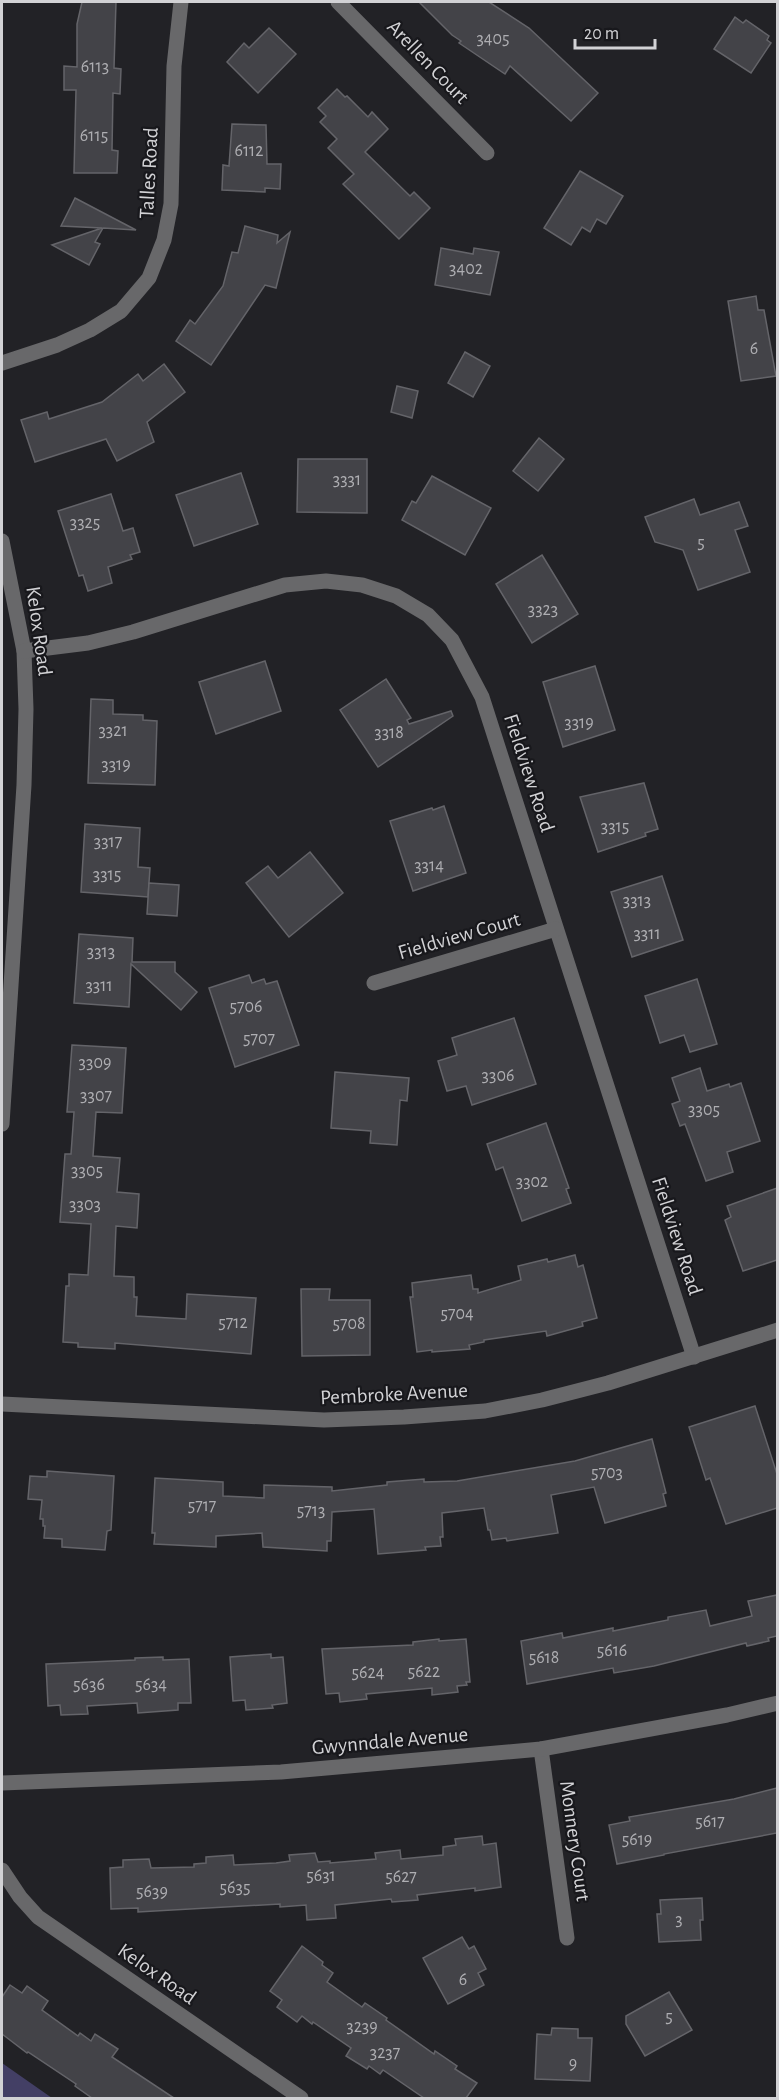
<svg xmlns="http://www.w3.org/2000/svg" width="779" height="2100" font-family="'Alegreya Sans',sans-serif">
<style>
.green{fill:#433f65}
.building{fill:#434348;stroke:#646469;stroke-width:1.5}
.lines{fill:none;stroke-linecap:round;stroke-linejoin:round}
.minor{stroke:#68686a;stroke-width:15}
.labels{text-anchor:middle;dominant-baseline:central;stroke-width:4.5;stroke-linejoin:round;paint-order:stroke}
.number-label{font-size:18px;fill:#aeaeb2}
.street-label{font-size:21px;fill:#d2d2d5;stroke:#18181c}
</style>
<rect width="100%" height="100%" fill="#222226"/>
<path class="green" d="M2 2063 52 2098H2Z"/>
<g class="building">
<path d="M82 2H116L114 68 121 69 120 94 113 93 112 150 118 151 117 173H74L76 90H64V66L77 67V24Z"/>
<path d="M419 2H489L529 28 598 93 571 121 510 66 505 74 459 43 461 41 452 35Z"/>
<path d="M735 17 743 23 746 20 769 36 767 40 771 43 751 73 714 49Z"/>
<path d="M269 28 296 54 258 93 227 62 244 43 249 48Z"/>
<path d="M337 89 345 97 347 96 368 117 372 112 388 129 365 152 410 196 414 192 430 208 399 239 343 184 354 174 328 148 337 139 320 122 326 116 318 108Z"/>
<path d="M232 124 266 125 267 164H281L280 189 265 188V192L222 190 223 165 229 166Z"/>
<path d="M580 171 623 196 606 224 597 219 590 232 582 227 571 245 544 228Z"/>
<path d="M75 198 136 230 103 228 95 242 100 244 89 265 52 245 102 228 61 226Z"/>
<path d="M245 226 278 235 277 243 290 232 276 288 265 285 211 365 176 341 190 320 195 324 223 286 232 252 238 253Z"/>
<path d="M441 248 473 254 474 248 499 252 490 295 435 285Z"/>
<path d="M756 296 758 310H764L776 376 741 381 728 301Z"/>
<path d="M465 352 490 366 473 397 448 383Z"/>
<path d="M164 364 185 392 147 422 154 442 117 461 106 439 35 462 21 420 47 412 49 419 102 402 138 374 143 381Z"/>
<path d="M397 386 418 391 412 418 391 412Z"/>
<path d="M539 438 564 459 538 491 513 471Z"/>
<path d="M298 459H367V513L297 512Z"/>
<path d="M241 473 258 524 194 546 176 495Z"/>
<path d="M432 476 491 508 465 555 402 520 412 501 416 503Z"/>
<path d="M111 494 123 531 133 528 140 552 130 555 132 559 108 567 112 583 88 591 83 575 79 576 58 511Z"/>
<path d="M694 499 700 515 739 502 748 526 735 530 750 572 698 590 683 550 655 542 645 517Z"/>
<path d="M542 555 578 614 532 643 496 584Z"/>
<path d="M265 661 281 711 216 734 199 682Z"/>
<path d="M595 666 615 730 563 747 543 682Z"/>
<path d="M386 679 411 718 407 720 409 724 451 711 453 716 378 767 340 710Z"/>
<path d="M91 699 113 700V714L143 715V720L157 721 155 785 88 783Z"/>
<path d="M644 783 658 829 645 833 646 836 598 852 580 797Z"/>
<path d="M444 806 466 873 413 891 390 821 432 808 433 810Z"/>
<path d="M85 824 140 828 138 867 150 868 148 897 81 892Z"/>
<path d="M310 852 343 893 289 937 246 883 268 866 278 878Z"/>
<path d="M662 876 683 940 632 957 611 892Z"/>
<path d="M149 883 179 885 177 916 147 914Z"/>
<path d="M79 934 133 938 132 962H175V972L197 992 181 1010 131 964 129 1007 74 1003Z"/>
<path d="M249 975 252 983 264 979 266 984 277 981 299 1045 235 1067 209 988Z"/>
<path d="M697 979 717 1044 690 1052 684 1035 660 1043 645 996Z"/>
<path d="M514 1018 536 1084 472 1105 466 1086 447 1091 438 1061 457 1055 452 1038Z"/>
<path d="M72 1045 126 1048 122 1113 96 1112 93 1156 120 1158 117 1192 139 1194 137 1228 116 1226 114 1276 134 1277V1297H137L136 1316 186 1319 187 1294 256 1298 251 1354 115 1343V1349L78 1347V1343L63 1342 66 1286H69V1274L88 1275 91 1224 60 1222 65 1154H71L74 1112H67Z"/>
<path d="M700 1068 707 1091 729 1084 730 1087 741 1083 760 1141 727 1152 733 1172 706 1181 685 1124 680 1126 672 1104 680 1101 672 1078Z"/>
<path d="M335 1072 409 1078 407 1101 400 1100 397 1145 370 1143 371 1131 331 1128Z"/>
<path d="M546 1123 569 1188 566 1189 571 1203 522 1221 503 1167 496 1170 487 1144Z"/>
<path d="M777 1188V1260L743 1271 725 1220 731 1217 727 1206Z"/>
<path d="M575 1255 578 1267 583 1265 597 1318 582 1322 583 1326 547 1336 546 1331 484 1340V1342L469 1345 470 1349 432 1352V1350L417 1352 410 1297H413L412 1283 471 1275 473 1289H478V1293L521 1280 518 1266 547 1259 548 1262Z"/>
<path d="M301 1289H330L329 1300H370V1355L302 1356Z"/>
<path d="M755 1406 777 1474V1508L726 1524 710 1478 706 1480 689 1427Z"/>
<path d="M652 1439 666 1493 663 1494 666 1506 605 1523 594 1487 551 1495 558 1533 507 1541 506 1538 492 1540 490 1530H488L484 1508 442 1513 443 1537H440L441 1546 425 1547 426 1550 378 1554 374 1509 332 1512 331 1541H327V1551L263 1547 262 1533 216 1536V1547L154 1544 155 1533H152L155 1478 223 1482V1496L264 1498V1485L332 1487V1491L387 1485V1482L424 1479V1482L457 1481 575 1461Z"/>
<path d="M47 1471 114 1476 111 1530 107 1531 105 1550 62 1547V1539L44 1538 45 1526H43V1519H40L42 1500 28 1499 30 1476 47 1477Z"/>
<path d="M777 1595V1636L768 1638 769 1641 747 1646 746 1643 654 1666 614 1673 613 1668 527 1684 521 1641 562 1633 563 1638 613 1628V1631L668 1620V1617L706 1610 710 1626 752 1616 748 1601Z"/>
<path d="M439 1639V1641L466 1639 470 1682H466L467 1685 457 1686 458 1692 432 1695V1688L366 1694 367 1699 340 1702 339 1693 326 1694 322 1649 413 1645V1642Z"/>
<path d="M271 1654V1658L283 1657 287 1703 272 1705 273 1708 246 1710 245 1700 233 1701 230 1657Z"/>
<path d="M163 1657V1660L189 1659 191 1703H178V1710L138 1713 137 1703 87 1706 88 1714 61 1715 60 1705 48 1706 46 1664 135 1660V1658Z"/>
<path d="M777 1788V1833L664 1854V1855L617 1864 609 1825 630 1821 629 1817 734 1799Z"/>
<path d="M482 1836 483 1845 496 1843 501 1887 475 1891V1888L417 1895 418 1900 392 1902 391 1899 335 1905 336 1918 307 1920 306 1905 280 1907V1904L138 1912V1908L111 1909 110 1868 123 1867V1860L149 1859 151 1868 194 1867V1864L206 1863V1857L233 1855 234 1865 276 1863 290 1861 289 1855 315 1853 318 1862 330 1861V1863L376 1859 375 1853 400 1850 401 1859 443 1855V1847L456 1845 455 1839Z"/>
<path d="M702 1898 703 1920H700L701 1940 659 1942 657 1914H661L660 1900Z"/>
<path d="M462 1937 469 1949 474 1946 486 1969 478 1973 484 1985 448 2004 423 1958Z"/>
<path d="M302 1946 323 1962 322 1965 333 1973 327 1982 362 2007 365 2003 387 2018 386 2020 434 2054 435 2051 457 2066 455 2069 477 2083 466 2098H424L383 2070 380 2074 369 2066 367 2069 346 2056 351 2048 313 2022 312 2024 302 2016 297 2022 277 2007 282 2000 270 1991Z"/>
<path d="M10 1985 22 1993 27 1986 48 2001 42 2010 78 2036 80 2033 91 2041 95 2034 118 2049 112 2057 174 2098H92L75 2086 76 2084 28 2052 27 2053 2 2034V1997Z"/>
<path d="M669 1992 692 2030 645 2056 626 2024V2016Z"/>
<path d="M552 2028 578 2029V2038H592L590 2081 535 2079 537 2034 551 2035Z"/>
</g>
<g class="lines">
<g class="minor">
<path d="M338 2 487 153"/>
<path d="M2 363 57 345 90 330 121 311 149 278 164 240 171 204 174 66 181 2"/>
<path d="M2 541 24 651 26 709 24 785 2 1124"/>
<path d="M24 651 88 643 133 632 285 585 326 581 362 585 396 596 428 615 452 640 482 697 694 1357"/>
<path d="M374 983 556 929"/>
<path d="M2 1404 324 1420 404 1417 485 1411 542 1400 608 1383 778 1330"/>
<path d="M541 1749 567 1938"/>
<path d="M2 1783 281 1772 541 1749 727 1715 778 1703"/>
<path d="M2 1870 20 1897 38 1917 301 2098"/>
</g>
</g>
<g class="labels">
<g class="number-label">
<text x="493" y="39">3405</text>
<text x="95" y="67">6113</text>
<text x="94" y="136">6115</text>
<text x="249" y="151">6112</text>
<text x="466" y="269">3402</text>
<text x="754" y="349">6</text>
<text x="347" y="480">3331</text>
<text x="85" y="523">3325</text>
<text x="701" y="543">5</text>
<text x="543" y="610">3323</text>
<text x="579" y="723">3319</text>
<text x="113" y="731">3321</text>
<text x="389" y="733">3318</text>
<text x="116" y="765">3319</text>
<text x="615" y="827">3315</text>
<text x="108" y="842">3317</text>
<text x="429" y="866">3314</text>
<text x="107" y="875">3315</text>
<text x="637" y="901">3313</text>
<text x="647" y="934">3311</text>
<text x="101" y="952">3313</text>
<text x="99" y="986">3311</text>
<text x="246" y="1007">5706</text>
<text x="259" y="1039">5707</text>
<text x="95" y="1063">3309</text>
<text x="498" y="1076">3306</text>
<text x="96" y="1096">3307</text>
<text x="704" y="1110">3305</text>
<text x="87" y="1171">3305</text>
<text x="532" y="1182">3302</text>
<text x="85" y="1205">3303</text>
<text x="457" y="1314">5704</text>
<text x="233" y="1323">5712</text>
<text x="349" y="1324">5708</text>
<text x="607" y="1473">5703</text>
<text x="202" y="1506">5717</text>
<text x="311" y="1511">5713</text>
<text x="612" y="1651">5616</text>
<text x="544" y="1658">5618</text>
<text x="424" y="1672">5622</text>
<text x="368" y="1673">5624</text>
<text x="89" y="1685">5636</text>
<text x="151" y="1685">5634</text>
<text x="710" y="1822">5617</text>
<text x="637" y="1840">5619</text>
<text x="321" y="1876">5631</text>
<text x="401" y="1877">5627</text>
<text x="235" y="1888">5635</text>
<text x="152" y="1892">5639</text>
<text x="679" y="1920">3</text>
<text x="463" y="1980">6</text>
<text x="669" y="2017">5</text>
<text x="362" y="2027">3239</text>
<text x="385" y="2053">3237</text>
<text x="573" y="2064">9</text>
</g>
<g class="street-label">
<text transform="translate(428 62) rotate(46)">Arellen Court</text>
<text transform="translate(149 173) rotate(-87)">Talles Road</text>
<text transform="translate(39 631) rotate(82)">Kelox Road</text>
<text transform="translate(529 773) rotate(72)">Fieldview Road</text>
<text transform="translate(459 936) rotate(-16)">Fieldview Court</text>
<text transform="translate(677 1236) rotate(72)">Fieldview Road</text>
<text transform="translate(394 1394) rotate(-3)">Pembroke Avenue</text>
<text transform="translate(390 1741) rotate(-5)">Gwynndale Avenue</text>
<text transform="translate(575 1841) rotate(82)">Monnery Court</text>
<text transform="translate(157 1974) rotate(35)">Kelox Road</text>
</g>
</g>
<rect width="779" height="2100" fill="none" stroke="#d2d2d5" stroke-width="6"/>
<path d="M575 39v9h80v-9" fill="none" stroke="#d2d2d5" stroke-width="3"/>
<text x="584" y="39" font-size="18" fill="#d2d2d5" stroke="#18181c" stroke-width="4.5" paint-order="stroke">20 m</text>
</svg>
